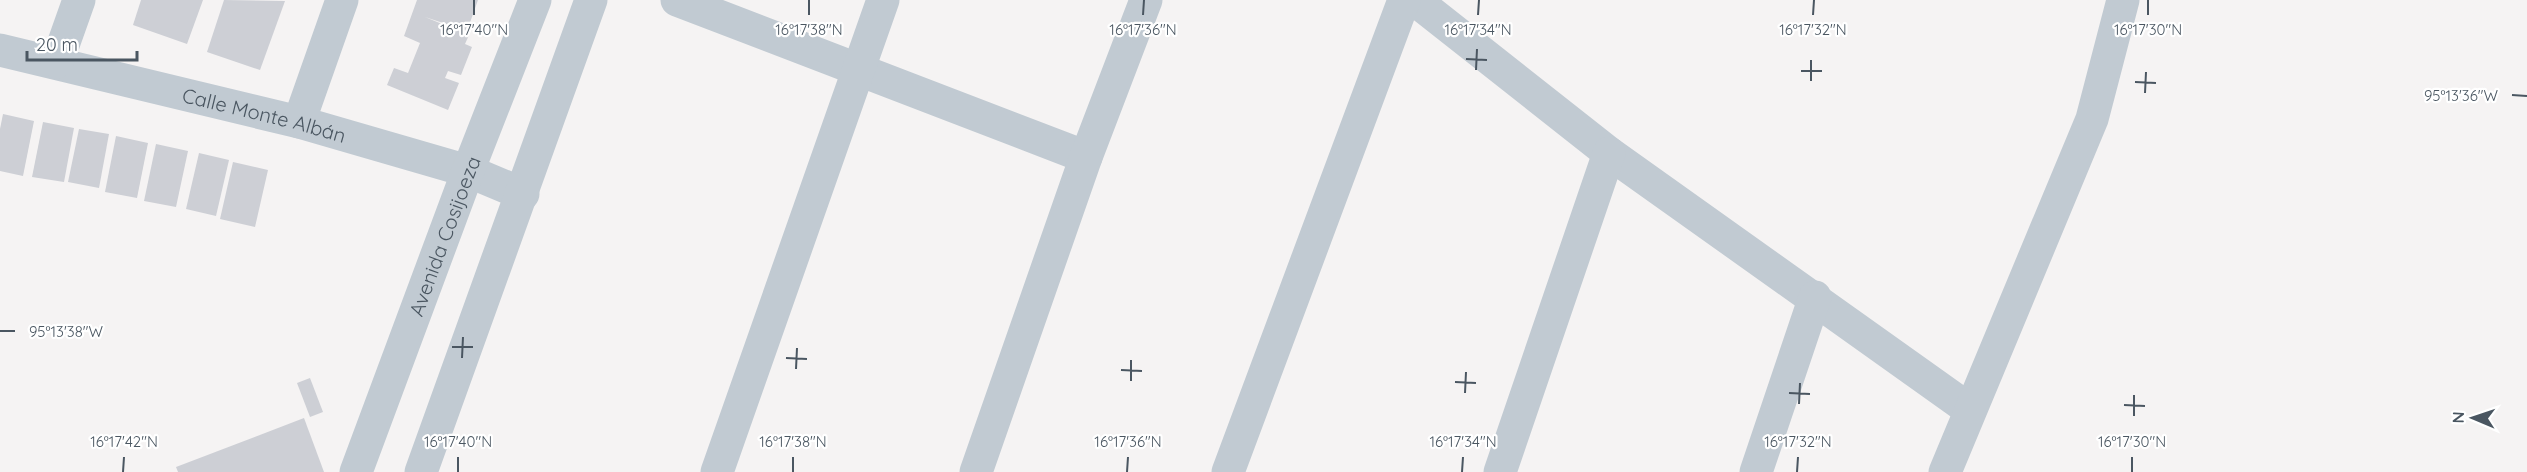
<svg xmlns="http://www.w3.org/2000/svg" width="2527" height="472" font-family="Quicksand,sans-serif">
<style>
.building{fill:#cdcfd5}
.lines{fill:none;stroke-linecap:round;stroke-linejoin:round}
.street{stroke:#c1cad2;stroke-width:33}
.ticks{fill:none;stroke:#4a5661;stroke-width:2}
.labels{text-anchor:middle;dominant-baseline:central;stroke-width:4.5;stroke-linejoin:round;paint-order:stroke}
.street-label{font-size:20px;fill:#4a5661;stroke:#fff}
.ticks-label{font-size:15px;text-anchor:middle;fill:#4a5661;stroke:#fff;stroke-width:4.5;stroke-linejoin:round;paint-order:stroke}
</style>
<rect width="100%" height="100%" fill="#f5f3f3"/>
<g class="building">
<path d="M141 0H203L187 44 133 25Z"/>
<path d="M224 0 285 1 260 70 207 52Z"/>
<path d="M417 0H478L467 31 425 17 469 35 465 44 472 47 461 75 448 71 445 78 459 83 448 110 387 85 394 68 408 73 420 43 404 36Z"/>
<path d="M3 114 34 121 23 176 0 171V129Z"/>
<path d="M43 122 74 128 64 182 32 177Z"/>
<path d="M79 129 109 134 99 188 68 182Z"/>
<path d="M116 136 148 143 137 198 105 192Z"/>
<path d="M156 144 188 151 176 207 144 201Z"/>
<path d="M199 153 229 160 216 216 186 209Z"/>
<path d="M233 162 268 170 255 227 220 219Z"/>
<path d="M310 378 323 412 310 417 297 383Z"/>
<path d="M304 418 324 472H178L176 467Z"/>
</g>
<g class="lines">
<g class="street">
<path d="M677 0 1086 157"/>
<path d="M1415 0 1609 153 1970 410"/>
<path id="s1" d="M0 50 299 122 468 171 523 194"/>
<path d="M57 62 79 0"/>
<path d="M299 122 342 0"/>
<path id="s2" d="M356 472 468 171 535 0"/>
<path d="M421 472 591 0"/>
<path d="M717 472 883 0"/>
<path d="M976 472 1086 157 1146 0"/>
<path d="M1228 472 1404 0"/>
<path d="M1500 472 1609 153"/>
<path d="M1756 472 1815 297"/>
<path d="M1945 472 2092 119 2123 0"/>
</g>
</g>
<path class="ticks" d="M474 15V0M809 15V0M1143 15 1144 0M1478 15 1479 0M1813 15 1814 0M2148 15V0M1466 59 1487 60M1476 70 1477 49M1801 71H1822M1811 81V60M2135 82 2156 83M2145 93 2146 72M2512 95 2527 96M0 331H15M452 347H473M462 358 463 337M786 358 807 359M796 369 797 348M1121 370 1142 371M1131 381V360M1455 382 1476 383M1465 393 1466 372M1789 393 1810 394M1799 404 1800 383M2124 405 2145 406M2134 416V395M123 472 124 457M458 472V457M793 472V457M1127 472 1128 457M1462 472 1463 457M1797 472 1798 457M2132 472V457"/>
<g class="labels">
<g class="street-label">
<text stroke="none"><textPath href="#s1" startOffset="272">Calle Monte Albán</textPath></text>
<text stroke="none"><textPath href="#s2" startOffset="252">Avenida Cosijoeza</textPath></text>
</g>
</g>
<g class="ticks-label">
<text x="474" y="35">16°17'40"N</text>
<text x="809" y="35">16°17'38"N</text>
<text x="1143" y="35">16°17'36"N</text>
<text x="1478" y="35">16°17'34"N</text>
<text x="1813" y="35">16°17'32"N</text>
<text x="2148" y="35">16°17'30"N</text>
<text x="2461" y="101">95°13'36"W</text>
<text x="66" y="337">95°13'38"W</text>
<text x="124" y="447">16°17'42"N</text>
<text x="458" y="447">16°17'40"N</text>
<text x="793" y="447">16°17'38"N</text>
<text x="1128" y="447">16°17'36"N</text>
<text x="1463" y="447">16°17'34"N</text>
<text x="1798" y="447">16°17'32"N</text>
<text x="2132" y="447">16°17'30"N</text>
</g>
<g transform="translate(2473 418) rotate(272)" stroke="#ffffff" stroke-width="4.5" paint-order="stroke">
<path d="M0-4.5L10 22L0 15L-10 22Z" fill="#4a5661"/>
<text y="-9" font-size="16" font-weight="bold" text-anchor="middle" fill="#4a5661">N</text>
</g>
<path d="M27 51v9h110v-9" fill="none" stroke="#4a5661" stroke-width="3"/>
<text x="36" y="51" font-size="18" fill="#4a5661" stroke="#ffffff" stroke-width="4.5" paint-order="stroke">20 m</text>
</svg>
